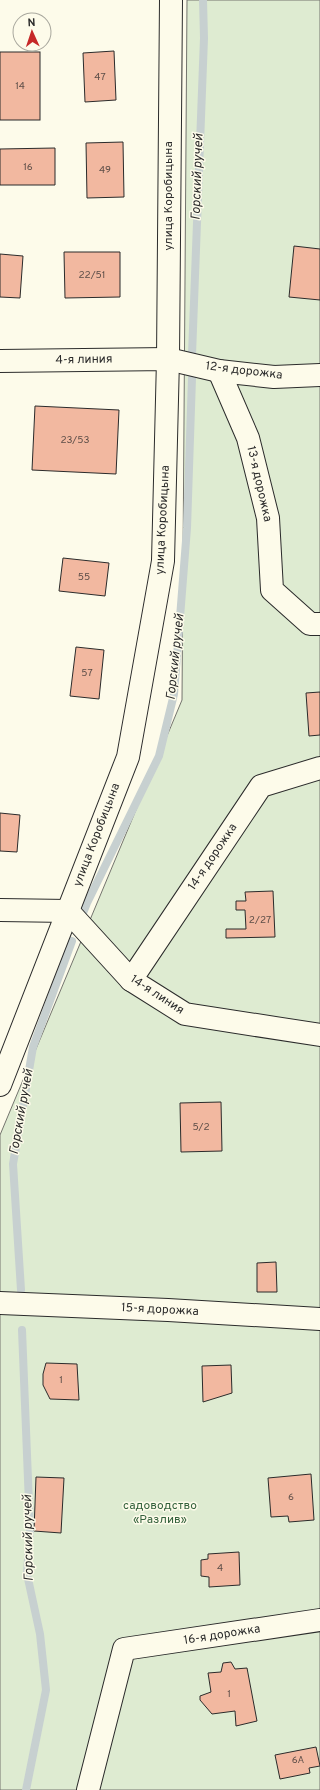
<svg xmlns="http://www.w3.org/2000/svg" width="320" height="1790" font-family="Overpass,sans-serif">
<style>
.green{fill:#deebd1;stroke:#74746e}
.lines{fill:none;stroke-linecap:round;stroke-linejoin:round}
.stream{stroke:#c7d0d0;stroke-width:8}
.building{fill:#f2b8a0;stroke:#2b2b2b}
.street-casing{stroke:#2b2b2b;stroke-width:24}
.street{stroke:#fdfbea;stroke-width:22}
.labels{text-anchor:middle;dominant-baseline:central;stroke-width:3;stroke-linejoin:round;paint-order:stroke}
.number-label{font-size:10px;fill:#5d4e48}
.street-label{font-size:12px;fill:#2b2b2b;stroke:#fdfbea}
.park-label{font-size:12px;fill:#34623c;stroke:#fdfbea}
.water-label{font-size:13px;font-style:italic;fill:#2b2b2b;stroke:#fdfbea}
</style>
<rect width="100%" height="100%" fill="#fdfbea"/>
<path class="green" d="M187 0H320V1790H0V1135L182 700Z"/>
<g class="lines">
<g class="stream">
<path d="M192 355 204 38 203 0"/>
<path d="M81 918 87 903 159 756 174 694 187 528 192 378"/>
<path d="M21 1290 13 1164 33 1047 72 941"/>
<path d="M22 1330 30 1529 27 1574 40 1634 46 1690 26 1790"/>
</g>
</g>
<g class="building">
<path d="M114 51 116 100 85 102 83 53Z"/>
<rect x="0" y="52" width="40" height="68"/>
<path d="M123 142 124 197 87 198 86 143Z"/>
<path d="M55 148V185H0V149Z"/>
<path d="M294 246 320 249V300L289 297Z"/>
<path d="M64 252H120V297L65 298Z"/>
<path d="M0 254 23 256 20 298 0 297Z"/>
<path d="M35 406 119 410 116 474 32 470Z"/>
<path d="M63 558 109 563 105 596 59 591Z"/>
<path d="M76 647 104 650 99 699 70 696Z"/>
<path d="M320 692V735L309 736 306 693Z"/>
<path d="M0 813 20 815 17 852 0 851Z"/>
<path d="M273 891 275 937 226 938V929H246L245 910H236V901H246L245 892Z"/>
<path d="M221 1102 222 1151 181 1152 180 1103Z"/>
<path d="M276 1262 277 1292H257V1263Z"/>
<path d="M46 1363 77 1364 79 1400 50 1399 43 1385V1374Z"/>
<path d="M231 1365 232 1393 203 1402 202 1366Z"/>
<path d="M311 1474 314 1520 289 1522 288 1516 271 1517 268 1478Z"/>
<path d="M36 1477 64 1478 61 1533 34 1531Z"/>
<path d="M239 1552 240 1585 209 1587V1577L201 1576V1560L208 1559V1554Z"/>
<path d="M231 1662 235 1669 247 1668 257 1721 236 1726 235 1711 212 1714 200 1700V1696L211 1692 208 1673 221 1672 223 1663Z"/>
<path d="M316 1747 320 1766 309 1768 310 1773 280 1779 275 1755Z"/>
</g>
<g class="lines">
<g class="street-casing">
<g id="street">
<path d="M0 361 168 359 219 371 274 377 320 375"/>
<path d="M219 371 248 438 268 518 272 590 310 624H320"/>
<path d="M0 910 68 911 131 980 185 1014 320 1035"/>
<path d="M131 980 261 786 320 768"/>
<path d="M0 1085 128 757 163 561 168 359 171 0"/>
<path d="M0 1303 168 1310 320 1319"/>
<path d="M88 1790 124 1649 320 1620"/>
</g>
</g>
<use href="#street" class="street"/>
</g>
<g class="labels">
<g class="number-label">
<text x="100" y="77">47</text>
<text x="20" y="86">14</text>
<text x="28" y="167">16</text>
<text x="105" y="170">49</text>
<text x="92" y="275">22/51</text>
<text x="75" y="440">23/53</text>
<text x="84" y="577">55</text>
<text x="87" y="673">57</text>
<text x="260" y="920">2/27</text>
<text x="201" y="1127">5/2</text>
<text x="61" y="1380">1</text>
<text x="291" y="1497">6</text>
<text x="220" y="1568">4</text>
<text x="229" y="1694">1</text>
<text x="298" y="1760">6А</text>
</g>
<g class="street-label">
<text transform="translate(169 196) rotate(-90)">улица Коробицына</text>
<text transform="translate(84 360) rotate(-1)">4-я линия</text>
<text transform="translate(244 371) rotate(7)">12-я дорожка</text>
<text transform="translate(259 484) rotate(77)">13-я дорожка</text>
<text transform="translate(163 520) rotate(-87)">улица Коробицына</text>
<text transform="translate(97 835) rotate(-69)">улица Коробицына</text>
<text transform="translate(213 857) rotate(-56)">14-я дорожка</text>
<text transform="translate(157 995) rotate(33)">14-я линия</text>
<text transform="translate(160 1310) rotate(3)">15-я дорожка</text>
<text transform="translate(222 1635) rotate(-9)">16-я дорожка</text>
</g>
<g class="park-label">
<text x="160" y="1506">садоводство<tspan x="160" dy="14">«Разлив»</tspan></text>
</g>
<g class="water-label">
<text transform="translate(198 177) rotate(-88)">Горский ручей</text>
<text transform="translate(176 657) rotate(-84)">Горский ручей</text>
<text transform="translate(22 1112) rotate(-80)">Горский ручей</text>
<text transform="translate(29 1538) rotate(-91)">Горский ручей</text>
</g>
</g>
<g transform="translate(32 32) rotate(357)"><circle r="19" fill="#fdfbea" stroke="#a9a89e"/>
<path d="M0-3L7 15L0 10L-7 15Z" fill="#c62828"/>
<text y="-6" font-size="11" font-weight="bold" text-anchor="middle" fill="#2b2b2b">N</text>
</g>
</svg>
